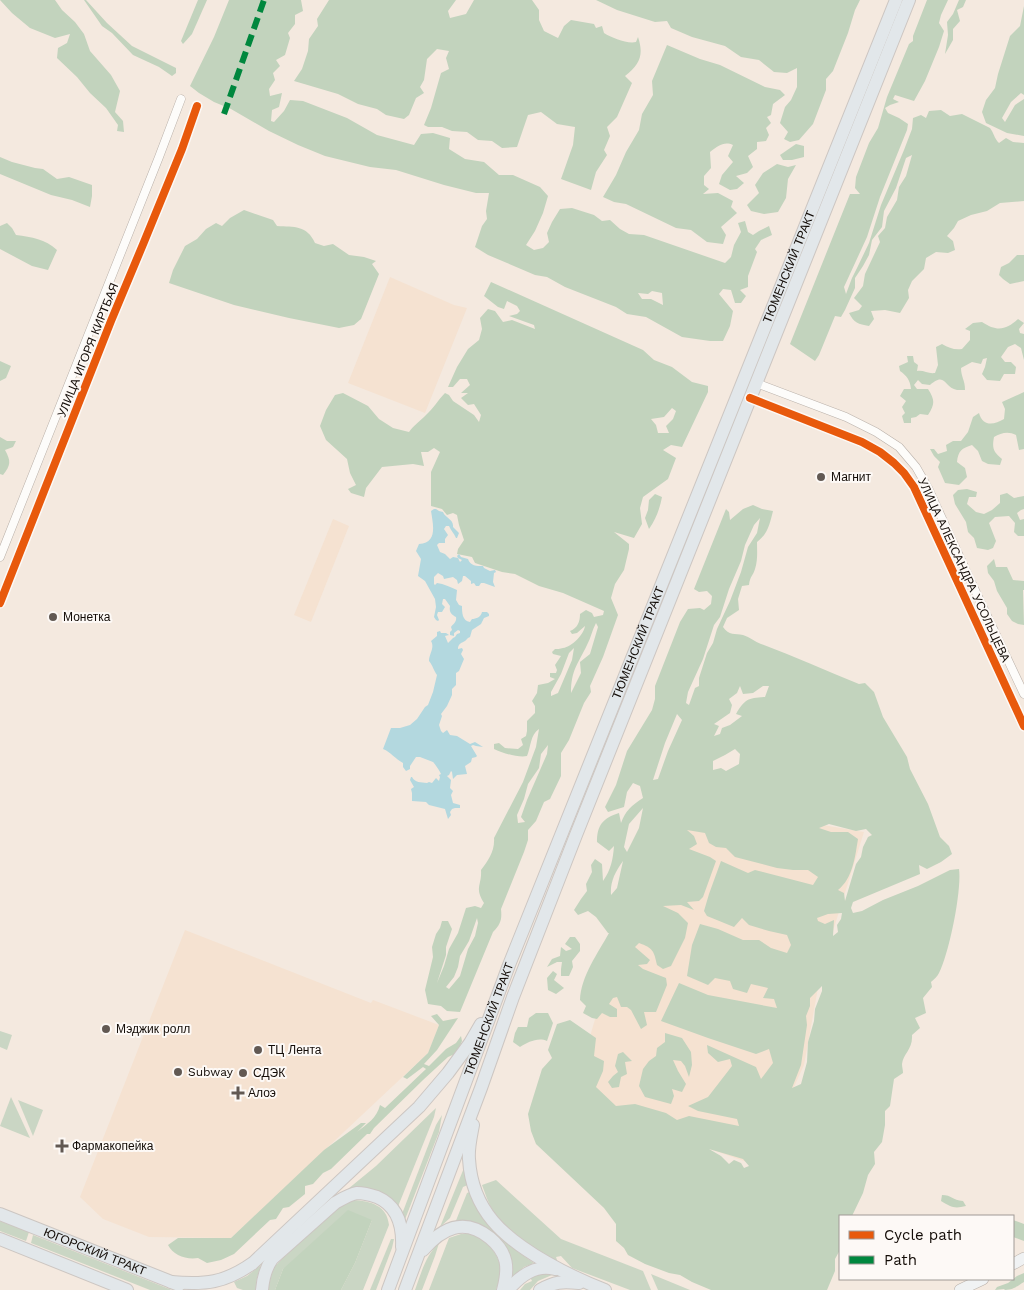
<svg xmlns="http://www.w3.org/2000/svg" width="1024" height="1290" font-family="'Work Sans',sans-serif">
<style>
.built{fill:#f5e2d1}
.green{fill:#cad6c4}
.forest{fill:#c2d3bd;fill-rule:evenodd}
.water{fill:#b3d8df}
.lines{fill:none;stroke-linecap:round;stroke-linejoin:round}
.street-casing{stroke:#b9b0a9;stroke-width:9}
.secondary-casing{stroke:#b9b0a9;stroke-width:12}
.primary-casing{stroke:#ccc6c2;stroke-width:14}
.street{stroke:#fdfcfa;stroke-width:8}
.secondary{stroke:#f0f2f3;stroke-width:11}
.primary{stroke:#e2e7ea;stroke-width:12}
.quiet{stroke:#00873e;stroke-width:6;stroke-dasharray:12 6;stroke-linecap:butt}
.cycleway-casing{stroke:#fdf9f6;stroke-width:11}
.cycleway{stroke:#e8590c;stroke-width:8}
.poi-dot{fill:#625953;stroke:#fdf9f6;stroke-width:2}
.labels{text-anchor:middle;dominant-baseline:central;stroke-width:4;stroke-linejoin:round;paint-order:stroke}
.street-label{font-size:12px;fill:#130c07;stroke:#fdf9f6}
.poi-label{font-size:12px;fill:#130c07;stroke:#fdf9f6;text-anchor:start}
</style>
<rect width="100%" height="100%" fill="#f4e9df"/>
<g class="built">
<path d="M390 277 454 305 467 308 425 413 348 383Z"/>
<path d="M333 519 349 526 311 622 294 615Z"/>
<path d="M663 798 864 832 822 966 804 1065 758 1166 704 1147 573 1096 593 1026Z"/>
<path d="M185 930 371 1003 373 1000 439 1025 428 1053 231 1238 149 1237 103 1219 80 1197Z"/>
</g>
<g class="green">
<path d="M0 1031 12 1035 7 1050 0 1047Z"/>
<path d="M11 1097 30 1138 0 1126Z"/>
<path d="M18 1100 43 1110 33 1136Z"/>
<path d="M436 1108 434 1117 397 1209C394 1205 391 1199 387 1196 375 1187 361 1187 348 1189L376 1166Z"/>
<path d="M442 1115 439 1132 404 1222 402 1214 436 1125Z"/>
<path d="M466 1163 470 1184 463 1187 450 1218 440 1227Z"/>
<path d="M496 1180 561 1239 643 1271 651 1290H630L572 1268 561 1256 556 1257 558 1263C534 1250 508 1234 493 1211 488 1203 485 1193 482 1185Z"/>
<path d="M472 1191 500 1236 518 1252 534 1263 524 1267 510 1279 509 1256 455 1223 467 1193Z"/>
<path d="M353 1200C370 1201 387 1205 389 1225L363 1290H341L355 1263 372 1220 283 1269 275 1290H268L269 1275 274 1267 337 1206Z"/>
<path d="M0 1221 29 1232 26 1241 0 1231Z"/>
<path d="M461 1234C464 1234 469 1234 473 1234 478 1236 483 1239 486 1243 502 1258 503 1270 496 1290H429L449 1238Z"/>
<path d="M33 1235 172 1290H150L31 1243Z"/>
<path d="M391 1239H394L392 1248 376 1290H370Z"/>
<path d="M439 1243 435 1256 422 1290H415C421 1273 426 1255 439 1243Z"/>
<path d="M261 1265 257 1278 256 1290H243L237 1288 234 1282 247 1276Z"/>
<path d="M544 1273 552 1275 538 1281 530 1290H520L525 1284 532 1281 530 1277Z"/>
<path d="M651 1274 690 1290H658Z"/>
</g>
<g class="forest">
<path d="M0 0H55L62 10 75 22 84 34 90 51 111 75 120 91 115 112 123 121 124 132 117 131 118 125 106 108 90 93 77 77 57 58 58 48 67 43 70 34 55 38 30 28 12 13Z"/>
<path d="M84 0H86L107 23 132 46 176 68V73L172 76 159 67 133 55 112 33 102 26Z"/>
<path d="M198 0H207L192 34 183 44 181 41Z"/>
<path d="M229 0H301L303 11 295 15V24L288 33 290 38 285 55 276 60 280 66 273 73 275 80 269 89 270 96 282 93 279 107 272 110 271 121 274 122 284 111 290 100 303 101 347 118 377 135 414 145 421 134 433 133 450 138 449 149 465 159 484 162 499 175H513L540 187 548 196 543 213 535 231 526 245 534 250 543 248 549 242 547 233 552 222 560 209 572 208 594 215 602 221 610 220 620 229 629 234 644 235 725 263 731 257 734 245 741 232 738 223 745 221 748 232 753 235 759 231 769 226 772 235 761 240 755 249 757 252 748 276V287L740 290 746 296 741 303H735L731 290 723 289 719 294 733 311 730 326 723 341H710L682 337 646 317 627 314 616 307 565 287 547 277 535 275 488 255 475 247 482 226 487 219 486 211 489 193H476L444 185 396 170 370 167 325 156 298 145 269 131 231 109 214 102 199 93 190 86 214 37ZM652 291 662 293 663 305 651 299H642L638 293 648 294Z"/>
<path d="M329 0H456L448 11 450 18 466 14 474 0H532L539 10V20L544 31 558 38 564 26 571 20 594 24 596 28 602 26 604 33C612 38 627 44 636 42L638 37C644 55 640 64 625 76L632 83 617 117 607 127 610 136 604 150 607 155 596 172 591 190 561 179 573 145 575 127 557 124 541 112 528 115 517 147 502 148 492 141 478 140 467 132 452 131 442 127H428L424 125 431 108 441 73 449 69 446 58 449 51 437 49 427 59 424 80 420 87 424 93 416 98 409 115 404 119 386 115 377 109 358 104 338 94 294 81 302 69 308 51 309 39 318 26 317 19Z"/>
<path d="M596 0H860L855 10 848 33 833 71 826 79V90L813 124 799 140 790 142 784 139 788 132 780 123 785 107 791 100 797 87V68L787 73 774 72 759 60 741 57 725 46 692 37 671 28 667 21 655 22 617 10Z"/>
<path d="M927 0H948L941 15 939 23 944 31 939 47 925 81 914 101 895 95 893 99 899 102 890 105 885 108 888 113 899 118 908 124 907 130 880 197 867 237 844 287 846 294 852 278 858 266 869 243 881 205 904 150 912 129 913 118 921 115 926 118 929 111 941 110 950 116 962 114 990 128C994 133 994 138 999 143L1006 138 1013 142 1024 143V201L1000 203 987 211 971 215 958 221 954 228 947 236 953 241 955 250 948 253 936 252 926 258 924 269 912 281 908 290 909 298 900 313 885 310 871 311 874 319 869 326C858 324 854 323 849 313L859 310 862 306 854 298 863 286 865 274 880 242 878 236 885 228 887 217 897 200 899 187 906 176 912 155 906 158 896 188 884 211 882 227 872 240 869 255 863 266 855 278V288L845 310 841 317 835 316 819 355 815 361 790 344 850 194H860L855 188 856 177 869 143 878 128 887 97 909 44 913 41V36Z"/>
<path d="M959 0H966L963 7 957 10 960 21 953 29V40L945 54 948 35 947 22 953 14Z"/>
<path d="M1024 6V95L1021 93 1011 102 1002 118 1005 122 1015 105 1024 99V136L1007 133 986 123 982 112 986 100 995 88 998 74 1010 36 1020 26Z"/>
<path d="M667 45 700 59 720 65 765 87 780 90 785 95 773 104 771 115 767 117 771 123 766 128 769 135 766 141 757 142V149L748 156 753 167 747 173 736 176 744 183 737 189 730 190 719 184 722 175 733 162 728 156 733 145C724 141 718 146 710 152L711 168 704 176V185L709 189 703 194 718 193 733 201 731 207 737 213 721 227 726 235 723 244 707 242 691 230 676 228 626 204 614 202 603 197 616 175 626 152 639 130 642 114 653 95 652 81Z"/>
<path d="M796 144 804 146V157L792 160H783L780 155Z"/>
<path d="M0 157 12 162 35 168 43 169 57 179 69 177 92 185V196L90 207 72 200 51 195 0 174Z"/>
<path d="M777 164 788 167 796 165 788 179 786 198 778 212 764 214 751 211 747 205 759 193 755 185 763 173Z"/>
<path d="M244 210 273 220 277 226C294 227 307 225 315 243L324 246 333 244 349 255 364 257 376 261 372 264 379 274 361 319 354 325 339 328 289 318 234 305 169 283 173 270 185 246 197 239 206 229 216 223 222 226 230 218Z"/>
<path d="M7 223 12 228 16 235C32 237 45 239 57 250L48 270 32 266 0 249V226Z"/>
<path d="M1017 255H1024V281L1010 284 1003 279 999 275 1001 267 1009 263Z"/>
<path d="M491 282 643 350 654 360 672 367 692 382 708 386V392L682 447 671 445 663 450 676 458 668 479 643 497 640 508 642 524 634 538 614 532 629 544V549L624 570 615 584 611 598 618 615 603 657 590 686 591 692 584 703 569 740 561 753V776L550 799 544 802 536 821 528 830V840L524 852 501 909C502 919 501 924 493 932L460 1012 447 1011 441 1006 428 1004 425 990 433 957 432 947 436 934 440 928 442 921H448L452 929 446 947V955L437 983 444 966 449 949 458 933 466 908 475 906 481 908 484 903C474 887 482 886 481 870 488 861 495 851 494 838L523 782 536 747 539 729C530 735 531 747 527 756 519 758 502 753 494 749V744L499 743 505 748 518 749 523 745 521 739 526 736 527 731V721L535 713V706L532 701 537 693 538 685 548 683 555 679 550 677V673H556L557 670 555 665 561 656 553 654 552 652 555 649C557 649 560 649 563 648 572 647 584 634 585 626L577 633 572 634 570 631C578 628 580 621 580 614L586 610 592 613 594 617 603 615 604 611 563 593 539 586 515 574 502 572 475 563 472 557 457 554 458 549 464 540 459 525 457 515 453 513 447 515 442 509 431 506V472L440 452 434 448 428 452H421L424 466 413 464 382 467 366 488 364 497 351 493 348 489 356 485 350 473 347 459 326 440 320 426 326 410 335 395 343 393 368 406 379 419 393 428 409 432C414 425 420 421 426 415 433 409 438 400 445 393L449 395 453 401 474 415 479 422 481 415 474 404 468 405 461 398 468 393H461L470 385 467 379H460L453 387H448L457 367 468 349 479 340 482 329 480 318 488 309 495 311 503 322 512 320 535 329 534 325 509 316 517 314 520 311 517 306 507 301 504 309 498 307 484 296ZM672 408 676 411 673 419 666 426 669 433H658L656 425 651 419 664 417ZM596 623 598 627 590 654 580 662 581 673 571 693C571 670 578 664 587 645 591 638 592 630 596 623ZM574 648 572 660 558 693 551 696V692L561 674 569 653ZM548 745 547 754 527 800 521 817 525 822 518 823 517 815 524 799 528 784 539 768 541 754ZM477 918 478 923 475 936 468 949 460 976 449 989 446 987 454 977 458 967 460 956 469 941Z"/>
<path d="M1018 319 1024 323 1019 329 1020 333 1024 334V360L1021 348 1015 344 1008 347 1001 357 1005 362H1011L1016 367 1015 374H1004L1000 381 987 380 982 374 985 367 987 358 983 359 981 364 972 362 961 368C961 377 965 380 965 390 964 390 958 390 957 390 944 388 946 371 930 385L922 384 918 380 914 385 917 389H928C935 400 935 404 928 415L920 414 916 417 911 418V423H904L902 416 905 413 902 407 906 401 900 396 904 389H911C910 380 907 376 900 371L899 366 908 362 907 356H913L914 362 918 365 917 371C924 370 928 374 935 373L938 365 936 347 942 344C949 348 954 350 962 349L970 340V331L965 329 973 323 982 322C997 332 1006 330 1018 319Z"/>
<path d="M0 361 11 366 6 378 0 381Z"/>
<path d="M1024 392V449L1019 450 1016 435C1008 431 1001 433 994 437 992 448 993 452 1002 459L1000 465 988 464 982 461 978 451 972 445C962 448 958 451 957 462L965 468 967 477 959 485 945 483 938 467 940 462 934 456 930 449H934L938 454 947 451 946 445 953 441H961L968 432 973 417 979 413C983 427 994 425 1004 419L1005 409 1002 402Z"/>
<path d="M0 437 7 441H16L13 447 5 450C11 461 11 465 3 475L0 474Z"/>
<path d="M967 489 977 492 976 497H969L967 504 976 512 984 514 992 510 1000 503V495L1007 493 1014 498 1024 496V509L1021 510 1017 513 1020 520 1024 519V536H1018L1014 532 1015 523 1009 516 995 517 989 523 996 541 993 548 988 550 977 548 974 538 968 532 966 522 955 504 953 495 958 490Z"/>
<path d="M655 494 662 497C660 508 656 519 649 529L645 518 648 510 649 500Z"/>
<path d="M753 505 762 509 773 511C770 523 768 534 757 542 757 551 758 560 755 569 753 576 750 576 749 585L742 586 738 599 739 610 727 618 723 627C729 636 735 633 743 635 750 637 755 642 761 644 794 656 826 671 859 684L865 683 874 692 883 717 907 757 910 769 928 804 940 837 949 846 952 854 941 862 927 869 919 865 920 874 853 902 851 908 853 913 862 911 883 900 918 886 950 870 959 869C962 890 949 954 939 973 937 977 934 979 931 982L932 987 923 998 926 1013 915 1018 920 1028 912 1035C913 1049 903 1054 902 1064 902 1067 903 1070 903 1073L894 1079 890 1106 885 1111V1125L882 1142 874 1152 875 1164 868 1175 863 1193 852 1216H840V1250L835 1259V1271L827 1290H711L692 1282 680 1275 669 1273 645 1264 628 1255 624 1248 616 1241V1224L604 1208 536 1144 531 1131 528 1114 542 1069 552 1058 548 1050 557 1024 570 1020 596 1038 594 1056 604 1061 603 1071 596 1087 616 1106 635 1104 666 1113 677 1120 689 1116 739 1126 737 1119 698 1111 688 1106 708 1097 732 1066 730 1059 718 1062 708 1053 707 1045 756 1067 761 1079 773 1063 769 1049 756 1054 708 1038 661 1021 679 983 708 995 777 1008 774 999 763 998 768 988 751 984 747 993 733 989 730 981 715 978 708 985 687 976 692 945 700 924 718 929 743 940H759L771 948 787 953 791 945 787 935 769 931 749 925 742 918 734 927 707 916 704 911 709 894 721 861 748 873 755 870 813 885 818 877 808 870H793L777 868 735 857 726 848 716 847 709 843 705 833 687 830 694 836 697 844 689 849 710 857 716 861 703 897 699 901 687 902 694 910 681 905 663 906 678 913 688 923 685 938 671 966 663 969 657 965C654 951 653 948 639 943L635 947 650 960 647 964 638 965 643 969 666 978 667 985 656 1012H644L647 1025 641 1029 631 1010 627 1007H621L617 997 613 998 609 1004 617 1009V1017H610L602 1013 597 1019 592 1018 583 1013 586 1006 580 1000C581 976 598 953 609 933H608L596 917 588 911 578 915 574 910 581 899 587 891 586 884 592 872 591 865 595 859 602 864 603 881C611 870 613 859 614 846L609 851 597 842C597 825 603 818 619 813L621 823C626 810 631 806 643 798L640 786 633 783 627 792 624 807 608 812 605 807 616 785 627 751 652 710 655 699V686L680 622 688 609 700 608 704 610 711 604 712 596 707 591 699 592 694 589 726 509 729 512 730 520 743 509ZM760 518 757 533 748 547 741 572 730 601 717 629 713 643 707 653 699 678V686L695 688 689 705 686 703 688 692 703 659 714 625 720 617 729 589 741 561 745 545 754 525ZM740 686 743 694 753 693 763 686H769L765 697C748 698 745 699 736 714L742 716 730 725 722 728 720 734 714 736 719 726 714 724 730 713 732 705 729 699 737 693ZM677 714 682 720 668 751 658 779 653 780 665 743ZM735 749 740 754 739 764 726 771 721 768 713 770V761L725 755ZM643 808 639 828 627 852 624 847 629 824ZM829 824 856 831 866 829 872 835 868 837 863 847 861 857 856 864 845 901 844 893 838 890C853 878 855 857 858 839L848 832H831L819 828ZM623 861 617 888 611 895C610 882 615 872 623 861ZM842 913 841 919 837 925 838 932 833 936 834 920 825 924 818 921 817 918 828 914ZM822 986V991L815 1009 814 1021 808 1042 807 1062 801 1084 792 1088 801 1065 807 1025 806 1016 810 1006V998ZM709 1149 743 1159 749 1166 744 1168 741 1163 734 1160 729 1164 721 1156Z"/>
<path d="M994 559 996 567H1007L1013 580 1024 581V590H1023L1024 625 1018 624 1012 621 1007 614V608L997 591 994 581 988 573 987 566Z"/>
<path d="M570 937H575L580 944V951L572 961 573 967 569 976H561V969L562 962H557L547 967 552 959 560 956 561 947 566 951 572 949 565 944Z"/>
<path d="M553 971 557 974 554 980 564 988 556 994 548 990 547 978Z"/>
<path d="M536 1013H548L553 1023 547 1041C538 1037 528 1042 520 1047L513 1042 515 1033 518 1027H527L529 1018Z"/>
<path d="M437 1014 443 1021 458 1018 437 1050 424 1064 429 1066 446 1049 456 1043 461 1036 462 1041 457 1053 448 1057 423 1080 374 1128 370 1134H367L331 1169 323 1173 313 1184 305 1186V1194L289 1207 283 1208 276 1219 270 1220 234 1254 221 1260 207 1263 198 1258C186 1260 173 1255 168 1245L178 1238H231L324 1150 361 1123H366L357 1132C367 1124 377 1118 380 1105L385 1108 426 1069 423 1067 407 1079 403 1077 428 1053 439 1025 431 1016Z"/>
<path d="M665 1033 682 1038 691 1052 692 1065 689 1077 685 1066 681 1061 673 1060 678 1071 686 1084 682 1092 672 1089 674 1096 671 1104 645 1097 639 1086 643 1069 649 1061 656 1056 657 1048 665 1042Z"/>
<path d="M623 1052 632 1061 625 1062 627 1074 621 1077 619 1087 612 1088 608 1082 613 1076 618 1072 615 1066 618 1054Z"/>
<path d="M942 1195C952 1195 952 1200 963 1201L966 1206C954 1209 951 1207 941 1201Z"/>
<path d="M348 1210 372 1220 355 1263 341 1290H275L283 1269Z"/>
<path d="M1013 1220 1024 1224V1241L1013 1237Z"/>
<path d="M1024 1273V1282C1017 1286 1014 1290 1005 1290L1004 1289 995 1290 997 1287 1008 1283 1017 1276Z"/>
</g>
<path class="water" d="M434 509H436L439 511 443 512C445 518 454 519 453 527L459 533 457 538H456C454 533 451 531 449 526H446L444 529 448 535 445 539V543H439L437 545 440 552 445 554 450 559 453 557 458 558 460 562 462 560 458 558 457 556 459 554 461 557 468 559C470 566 477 566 483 566L484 568 490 571 495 570 496 572 494 573 493 582 495 587 484 583H481L479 586H476L474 583 471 584V581L465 576H463L462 581 458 584 457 580 453 577 444 579 443 576 438 573 434 577V584L435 585 437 583C444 584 450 587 457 590L456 600 459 605 462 606C462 612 462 621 470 622L472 619C476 619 481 617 482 612H487L489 614V616L484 618 481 624 472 630 470 637 468 638 465 641C461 643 458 644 458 649L462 648 463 650 461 654 464 659 459 671 456 673V685L452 689V695L447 706 441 714 442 716 439 725 441 731 443 733 447 730 450 735 457 736 470 744 475 742 483 747 476 746 473 745 471 746 477 756 476 757 472 758 471 762 465 766 467 774 457 775 453 779 452 772 451 771 449 775 447 776 451 780 450 788 453 791 451 795 453 803 460 805V808H455L452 809 450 812 451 815 448 819 445 809 429 805 426 802 412 801V793L411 789 414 787 410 780 411 777H412C415 783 421 782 427 783L429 782 432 783 436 778 439 781 440 777 439 775 441 774C440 771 435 764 433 762L420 757H416L410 766V769L406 771 403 767V763C395 759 391 752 383 749L391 728H400L410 725 417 719 425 707 428 705 433 692 437 675C434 671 433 666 429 661 429 654 435 648 431 641L437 636V632L440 631 441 633H446L449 635 445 636 448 643 453 638 455 637 457 634 460 633V631L458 630 454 633V636L450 635V632L452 630 451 627C453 624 457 622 456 617 451 614 449 612 450 606L445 599H443L442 604 445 607 442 612H438L437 615 439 620 438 621 436 620 434 617 436 607 435 599 425 581 418 576 421 559 416 551 419 544C438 543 433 524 431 511Z"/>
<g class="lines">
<g class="street-casing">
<g id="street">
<path d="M756 383 846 417 876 432 899 447 916 467 928 488 973 586 1024 694"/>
<path d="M750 398 862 442 880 452 894 463 904 473 914 487 1024 726"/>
<path d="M0 557 159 157 181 99"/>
<path d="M0 603 111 321 144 242 182 149 197 106"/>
</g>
</g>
<g class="secondary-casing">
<g id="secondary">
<path d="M1013 1264 1024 1258"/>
<path d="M960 1290 983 1279"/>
</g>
</g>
<g class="primary-casing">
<g id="primary">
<path d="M473 1125C471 1136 468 1148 469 1159 472 1211 504 1238 546 1262 565 1273 584 1282 605 1290"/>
<path id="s1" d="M0 1214 179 1285"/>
<path d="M0 1239 127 1290"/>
<path d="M423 1250C442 1228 464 1217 490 1238 508 1253 509 1268 503 1290"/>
<path d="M171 1282C205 1285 225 1283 253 1263L419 1107 448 1073 470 1043 481 1024"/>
<path d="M262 1290C263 1278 265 1269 272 1259L335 1203C342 1199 350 1194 357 1193 364 1193 371 1195 377 1197 398 1206 403 1226 402 1247"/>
<path id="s2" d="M388 1290 509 965 896 0"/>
<path d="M405 1290 481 1088 513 997 576 835 909 0"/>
<path d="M508 1290C520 1276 535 1264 555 1269"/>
<path d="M540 1290C555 1282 561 1281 579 1283"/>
</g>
</g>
<use href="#street" class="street"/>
<use href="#secondary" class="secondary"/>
<use href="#primary" class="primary"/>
<path class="quiet" d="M224 114 264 0"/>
<g class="cycleway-casing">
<g id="cycleway">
<path d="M750 398 862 442 880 452 894 463 904 473 914 487 1024 726"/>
<path d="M0 603 111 321 144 242 182 149 197 106"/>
</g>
</g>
<use href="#cycleway" class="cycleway"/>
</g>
<g class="poi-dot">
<circle cx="821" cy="477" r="5"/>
<circle cx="53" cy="617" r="5"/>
<circle cx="106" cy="1029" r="5"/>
<circle cx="258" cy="1050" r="5"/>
<circle cx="178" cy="1072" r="5"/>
<circle cx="243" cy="1073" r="5"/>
<path d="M235.5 1085.5h5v5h5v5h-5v5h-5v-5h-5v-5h5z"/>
<path d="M59.5 1138.5h5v5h5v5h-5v5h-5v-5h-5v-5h5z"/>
</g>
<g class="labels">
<g class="street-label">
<text stroke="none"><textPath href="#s2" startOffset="1099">ТЮМЕНСКИЙ ТРАКТ</textPath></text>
<text transform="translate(88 350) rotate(-68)">УЛИЦА ИГОРЯ КИРТБАЯ</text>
<text transform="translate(964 570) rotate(65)">УЛИЦА АЛЕКСАНДРА УСОЛЬЦЕВА</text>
<text stroke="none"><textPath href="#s2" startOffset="694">ТЮМЕНСКИЙ ТРАКТ</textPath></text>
<text stroke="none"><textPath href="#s2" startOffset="289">ТЮМЕНСКИЙ ТРАКТ</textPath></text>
<text stroke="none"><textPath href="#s1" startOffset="102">ЮГОРСКИЙ ТРАКТ</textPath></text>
</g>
<g class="poi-label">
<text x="831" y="477">Магнит</text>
<text x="63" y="617">Монетка</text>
<text x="116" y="1029">Мэджик ролл</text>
<text x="268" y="1050">ТЦ Лента</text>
<text x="188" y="1072">Subway</text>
<text x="253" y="1073">СДЭК</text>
<text x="248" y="1093">Алоэ</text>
<text x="72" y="1146">Фармакопейка</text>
</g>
</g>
<rect x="839" y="1215" width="175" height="65" fill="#fdf9f6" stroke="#9f9a96"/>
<rect x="849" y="1231" width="25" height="8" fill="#e8590c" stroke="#9f9a96"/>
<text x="884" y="1240" font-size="15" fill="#130c07">Cycle path</text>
<rect x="849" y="1256" width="25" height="8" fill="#00873e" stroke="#9f9a96"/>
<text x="884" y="1265" font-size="15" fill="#130c07">Path</text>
</svg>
